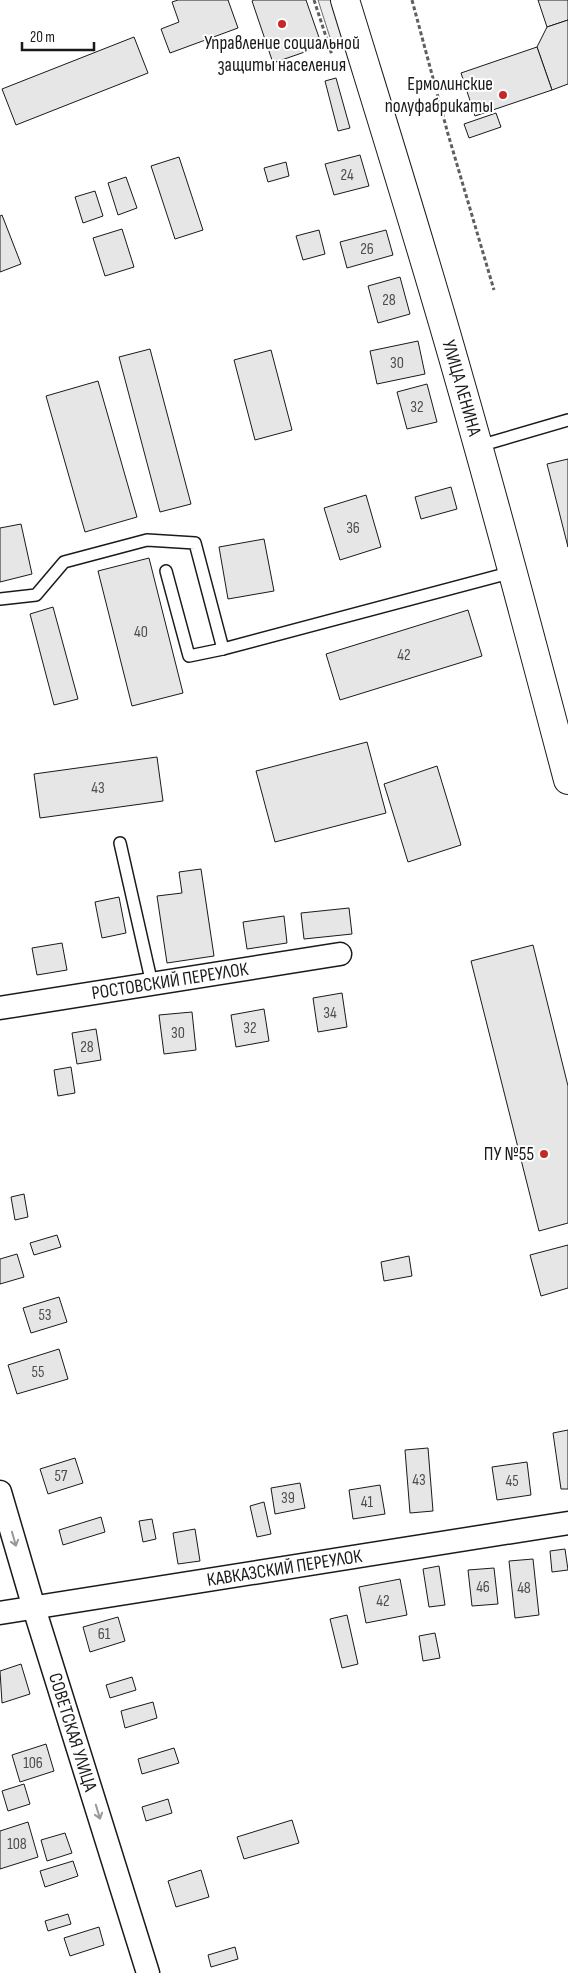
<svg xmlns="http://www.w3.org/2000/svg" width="568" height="1973" font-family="'Sofia Sans Condensed',sans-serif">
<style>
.built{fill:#ededed;stroke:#6a6a6a}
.building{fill:#e6e6e6;stroke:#1a1a1a}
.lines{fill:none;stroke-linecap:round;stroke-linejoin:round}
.service-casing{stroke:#1a1a1a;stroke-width:14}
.minor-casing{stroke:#1a1a1a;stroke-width:25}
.tertiary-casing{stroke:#1a1a1a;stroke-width:30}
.path{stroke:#5f5f5f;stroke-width:3;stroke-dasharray:4 2.5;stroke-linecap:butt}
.service{stroke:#fff;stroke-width:11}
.minor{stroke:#fff;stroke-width:22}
.tertiary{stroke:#fff;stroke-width:28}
.oneway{stroke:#989898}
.poi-dot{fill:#c62828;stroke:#fff;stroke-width:2}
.labels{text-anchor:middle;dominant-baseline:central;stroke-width:4;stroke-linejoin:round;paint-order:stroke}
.number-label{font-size:16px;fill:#4d4d4d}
.poi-label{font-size:19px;fill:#1a1a1a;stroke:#fff;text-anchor:end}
.street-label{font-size:19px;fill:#1a1a1a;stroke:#fff}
</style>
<rect width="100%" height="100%" fill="#fff"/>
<path class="built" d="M318 0H340L352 40 333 47Z"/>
<g class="building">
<path d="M178 0H228L238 28 170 53 161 29 179 22 172 2Z"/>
<path d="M254 0H306L322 46 273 63 252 1Z"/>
<path d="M538 0H568V20L547 27Z"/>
<path d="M568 20V84L552 90 537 47 547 27Z"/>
<path d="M134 37 148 73 16 125 2 89Z"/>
<path d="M537 47 552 90 475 116 461 73Z"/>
<path d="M336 78 350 128 338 131 325 81Z"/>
<path d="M496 113 501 127 469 138 464 124Z"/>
<path d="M360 155 369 186 334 195 325 164Z"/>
<path d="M179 157 203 230 175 239 151 166Z"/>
<path d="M286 162 289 176 268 182 264 168Z"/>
<path d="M126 177 137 208 118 215 108 183Z"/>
<path d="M95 191 103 216 83 223 75 197Z"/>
<path d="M2 215 21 264 0 272V216Z"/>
<path d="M122 229 134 267 105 276 93 238Z"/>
<path d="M319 230 325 254 303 260 296 236Z"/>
<path d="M386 230 393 255 347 268 340 242Z"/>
<path d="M400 277 410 314 378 323 368 286Z"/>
<path d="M418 341 425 374 377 384 370 351Z"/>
<path d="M150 349 191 504 160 512 119 357Z"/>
<path d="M271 350 292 430 255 440 234 360Z"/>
<path d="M98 381 137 517 85 532 46 396Z"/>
<path d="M427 384 437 422 407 429 397 392Z"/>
<path d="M568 459V547L547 464Z"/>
<path d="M451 487 457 509 421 519 415 497Z"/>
<path d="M366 495 381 547 340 560 324 508Z"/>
<path d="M21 524 32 574 0 582V528Z"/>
<path d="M264 539 274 591 228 599 219 547Z"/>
<path d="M149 558 183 693 132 706 98 571Z"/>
<path d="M53 607 78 699 54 705 30 614Z"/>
<path d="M468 610 482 656 340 700 326 654Z"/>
<path d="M367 742 386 813 275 842 256 771Z"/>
<path d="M157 757 163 801 40 818 34 774Z"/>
<path d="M437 766 461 845 408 862 384 784Z"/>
<path d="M201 869 214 956 167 963 157 896 182 893 179 872Z"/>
<path d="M119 897 126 933 102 938 95 902Z"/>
<path d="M349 908 352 934 304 939 301 913Z"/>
<path d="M284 916 287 943 247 949 243 922Z"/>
<path d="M62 943 67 970 37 975 32 948Z"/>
<path d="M533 945 568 1086V1223L539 1231 471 961Z"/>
<path d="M342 993 347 1027 318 1032 313 998Z"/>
<path d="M264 1009 269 1041 236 1047 231 1015Z"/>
<path d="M192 1012 196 1050 164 1054 159 1015Z"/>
<path d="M96 1029 101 1060 77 1064 72 1033Z"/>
<path d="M71 1067 75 1093 58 1096 54 1070Z"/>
<path d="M24 1194 28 1217 15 1220 11 1197Z"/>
<path d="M57 1235 61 1247 34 1255 30 1243Z"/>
<path d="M568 1245V1288L541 1296 530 1255Z"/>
<path d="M17 1254 24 1277 0 1284V1259Z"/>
<path d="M409 1256 412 1276 384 1281 381 1262Z"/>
<path d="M59 1297 67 1322 31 1333 23 1308Z"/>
<path d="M59 1349 68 1379 17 1394 8 1365Z"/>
<path d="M568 1430V1489H561L553 1433Z"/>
<path d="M428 1448 433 1511 410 1513 405 1450Z"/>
<path d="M75 1458 83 1483 48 1494 40 1469Z"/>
<path d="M527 1462 531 1495 497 1500 492 1467Z"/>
<path d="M300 1483 305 1508 275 1514 271 1488Z"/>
<path d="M380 1485 385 1514 353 1519 349 1490Z"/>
<path d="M264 1502 271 1534 257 1537 250 1506Z"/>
<path d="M101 1517 105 1532 63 1545 59 1530Z"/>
<path d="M152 1519 156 1539 143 1542 139 1521Z"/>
<path d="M195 1529 200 1561 178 1564 173 1533Z"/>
<path d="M565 1549 568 1570 552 1572 550 1551Z"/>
<path d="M533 1559 539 1615 515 1618 509 1561Z"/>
<path d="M439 1566 445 1605 429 1607 423 1569Z"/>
<path d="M494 1568 498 1604 472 1606 468 1570Z"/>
<path d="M400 1579 407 1615 366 1623 359 1587Z"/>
<path d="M347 1615 358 1664 342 1668 330 1619Z"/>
<path d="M118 1617 125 1641 90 1652 83 1627Z"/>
<path d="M435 1633 440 1658 423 1661 419 1636Z"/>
<path d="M21 1664 30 1694 2 1703 0 1671Z"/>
<path d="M132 1677 136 1690 110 1698 106 1685Z"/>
<path d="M153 1702 157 1718 125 1728 121 1711Z"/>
<path d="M46 1744 54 1771 20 1782 12 1755Z"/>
<path d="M174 1748 179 1763 142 1774 138 1759Z"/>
<path d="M24 1784 30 1804 8 1811 2 1791Z"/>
<path d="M168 1799 172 1813 146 1821 142 1807Z"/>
<path d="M292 1820 299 1843 244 1859 237 1837Z"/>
<path d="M28 1822 38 1857 0 1869V1831Z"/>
<path d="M65 1833 72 1853 47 1861 41 1840Z"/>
<path d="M73 1861 78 1876 45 1887 40 1871Z"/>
<path d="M201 1870 209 1897 176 1907 168 1881Z"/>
<path d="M68 1914 71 1924 48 1931 45 1921Z"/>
<path d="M99 1927 104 1945 70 1956 64 1938Z"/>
<path d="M235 1947 238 1959 211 1967 208 1955Z"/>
</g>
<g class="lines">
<g class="service-casing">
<g id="service">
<path d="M479 446 568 420"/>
<path d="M166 571 189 656 223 649"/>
<path d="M0 599 36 595 64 562 147 540 195 543 223 649 513 572"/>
<path d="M120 843 152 984"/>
</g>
</g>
<g class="minor-casing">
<g id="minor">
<path id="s1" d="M0 1008 340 954"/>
<path id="s2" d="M0 1492 34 1608 148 1973"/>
<path id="s3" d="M0 1613 568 1523"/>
</g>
</g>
<g class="tertiary-casing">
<g id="tertiary">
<path id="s4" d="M345 0C384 127 424 254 460 382 498 514 533 647 568 780"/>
</g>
</g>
<g class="path">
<path d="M314 0 332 55"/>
<path d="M412 0 448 134 494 290"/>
</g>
<use href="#service" class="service"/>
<use href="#minor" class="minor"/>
<use href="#tertiary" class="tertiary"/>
</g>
<defs><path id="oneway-shaft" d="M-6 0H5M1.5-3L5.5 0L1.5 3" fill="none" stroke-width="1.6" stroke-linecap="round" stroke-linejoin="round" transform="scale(1.25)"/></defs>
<g class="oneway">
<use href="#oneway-shaft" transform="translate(14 1539) rotate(74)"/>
<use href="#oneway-shaft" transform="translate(98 1812) rotate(73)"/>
</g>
<g class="poi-dot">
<circle cx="282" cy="24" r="5"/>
<circle cx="503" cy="95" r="5"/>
<circle cx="544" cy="1154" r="5"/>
</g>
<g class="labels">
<g class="number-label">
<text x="347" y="175">24</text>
<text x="367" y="249">26</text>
<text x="389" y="300">28</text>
<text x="397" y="363">30</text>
<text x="417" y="407">32</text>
<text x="353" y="528">36</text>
<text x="141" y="632">40</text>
<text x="404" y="655">42</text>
<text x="98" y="788">43</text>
<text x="330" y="1013">34</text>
<text x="250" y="1028">32</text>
<text x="178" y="1033">30</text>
<text x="87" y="1047">28</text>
<text x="45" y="1315">53</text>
<text x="38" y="1372">55</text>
<text x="61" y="1476">57</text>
<text x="419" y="1480">43</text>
<text x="512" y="1481">45</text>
<text x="288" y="1498">39</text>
<text x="367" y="1502">41</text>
<text x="483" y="1587">46</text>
<text x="524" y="1588">48</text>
<text x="383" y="1601">42</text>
<text x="104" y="1634">61</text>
<text x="33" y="1763">106</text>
<text x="17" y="1844">108</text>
</g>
<g class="poi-label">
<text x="282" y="43" text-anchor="middle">Управление социальной<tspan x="282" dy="22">защиты населения</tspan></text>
<text x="493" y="84">Ермолинские<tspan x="493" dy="22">полуфабрикаты</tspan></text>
<text x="534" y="1154">ПУ №55</text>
</g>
<g class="street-label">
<text stroke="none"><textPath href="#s4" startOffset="405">УЛИЦА ЛЕНИНА</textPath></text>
<text stroke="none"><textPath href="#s1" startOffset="172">РОСТОВСКИЙ ПЕРЕУЛОК</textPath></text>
<text stroke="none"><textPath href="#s3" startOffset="288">КАВКАЗСКИЙ ПЕРЕУЛОК</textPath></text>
<text stroke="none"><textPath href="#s2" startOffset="251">СОВЕТСКАЯ УЛИЦА</textPath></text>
</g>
</g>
<path d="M22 42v8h72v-8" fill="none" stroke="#1a1a1a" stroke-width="2.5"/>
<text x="30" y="42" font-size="15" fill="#1a1a1a" stroke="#ffffff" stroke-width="4" paint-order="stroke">20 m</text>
</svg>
